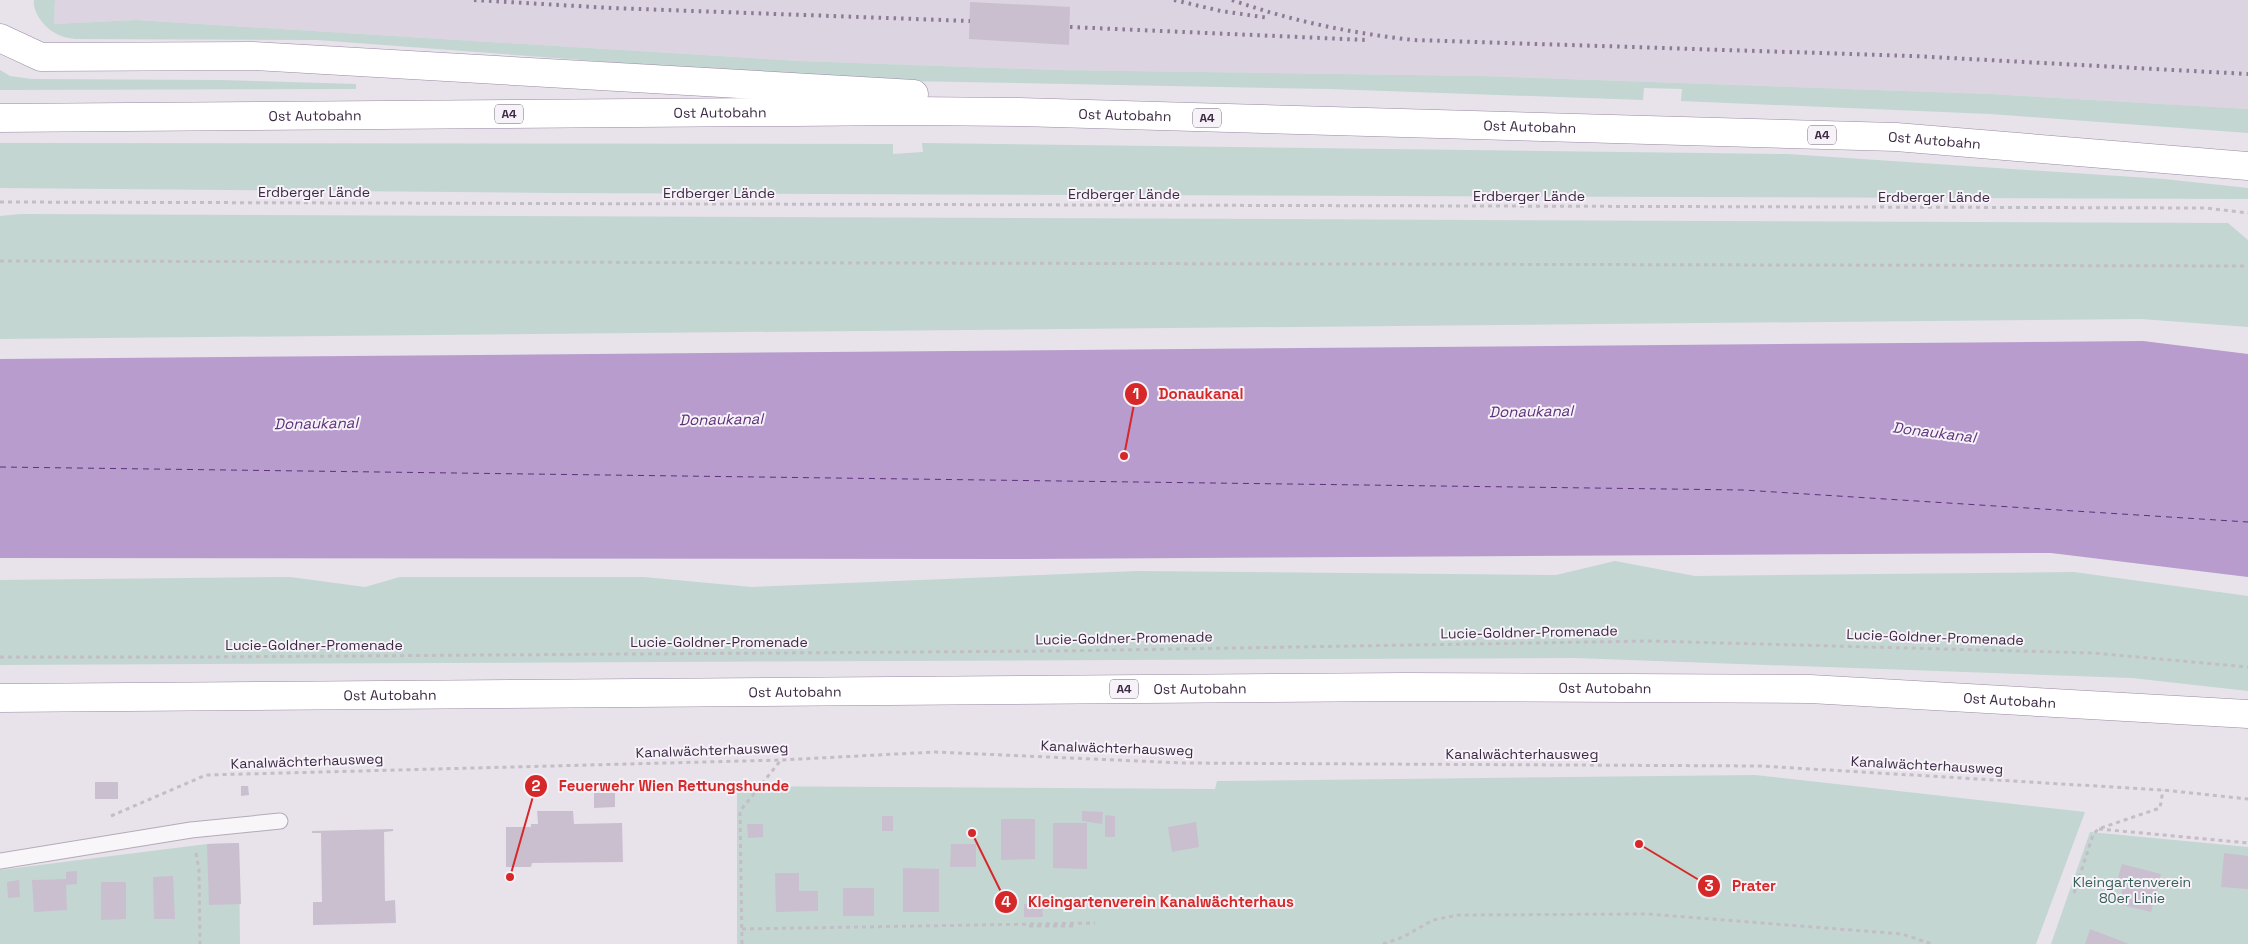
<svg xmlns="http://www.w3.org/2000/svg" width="2248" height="944" font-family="'Space Grotesk',sans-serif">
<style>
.built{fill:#dcd4e0}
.green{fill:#c3d6d2}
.water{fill:#b89ccd}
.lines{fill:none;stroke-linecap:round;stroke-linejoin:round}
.ferry{stroke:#5d317b;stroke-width:1;stroke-dasharray:6 5;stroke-linecap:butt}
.building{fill:#cabfcf}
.lane-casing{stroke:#b4aab9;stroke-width:17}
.highway-casing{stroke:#9a89a3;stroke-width:29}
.path{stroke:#c3bdc6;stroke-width:3;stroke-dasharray:4 4;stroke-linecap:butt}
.lane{stroke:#f8f6f9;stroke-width:15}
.highway{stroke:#fff;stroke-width:28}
.rail{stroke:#8d7b96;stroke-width:4;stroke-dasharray:2.5 5;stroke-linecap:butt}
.labels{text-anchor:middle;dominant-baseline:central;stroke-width:4;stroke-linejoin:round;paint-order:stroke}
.shield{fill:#f6f2f8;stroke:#74657a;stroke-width:1}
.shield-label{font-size:12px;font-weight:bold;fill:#3c2944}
.street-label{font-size:14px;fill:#3c2944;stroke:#f6f2f8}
.park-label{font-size:14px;fill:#36615b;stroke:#f6f2f8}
.water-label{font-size:15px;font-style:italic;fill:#5d317b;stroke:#f6f2f8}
.leader{fill:none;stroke:#d62828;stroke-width:2}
.callout-dot{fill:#d62828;stroke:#f6f2f8;stroke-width:2}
.mark-label{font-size:15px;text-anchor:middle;font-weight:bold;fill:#fff}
.callout-label{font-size:15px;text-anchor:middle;font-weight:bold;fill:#d62828;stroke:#f6f2f8;stroke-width:4;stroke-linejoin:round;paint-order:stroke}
</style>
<rect width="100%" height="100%" fill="#e8e2eb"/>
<path class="built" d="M55 0H2248V109L1990 94 1480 76 1057 70 799 61 136 20 54 24Z"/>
<g class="green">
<path d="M34 0H55L54 24 136 20 799 61 1057 70 1480 76 1990 94 2248 109V133L1990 114 1681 101 1682 89 1644 88 1643 100 1329 89 906 81 621 63 317 40 75 39C69 38 61 37 55 33 45 28 32 12 34 0Z"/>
<path d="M0 70 10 76 32 79 220 80 356 84V89L0 90Z"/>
<path d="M0 143 893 144V154L923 152 922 143 1787 154 2164 179 2248 188V199L554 193 0 188Z"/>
<path d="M21 214 2228 223 2248 240V327L2141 319 0 339V216Z"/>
<path d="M1615 561 1695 576 2074 572 2248 596V691L2132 678 1574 658 0 665V580L290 577 365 587 400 577H643L752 587 1137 571 1556 575Z"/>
<path d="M1755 775 2085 812 2036 944H737V786L1215 789 1217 781Z"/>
<path d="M2090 832 2248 847V944H2051Z"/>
<path d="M239 843 240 944H0V870L207 844Z"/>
</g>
<path class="water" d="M2143 341 2248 354V577L2051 553 1025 559 0 558V359Z"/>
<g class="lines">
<path class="ferry" d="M0 467 1743 490 2248 522"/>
</g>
<g class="building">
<path d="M970 2 1070 7 1069 45 969 39Z"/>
<rect x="95" y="782" width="23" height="17"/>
<path d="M241 786H248L249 795 241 796Z"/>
<path d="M594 793H615V807L594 808Z"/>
<path d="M537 811H573L574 824 622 823 623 862 532 863 531 867H506V827H531V824H538Z"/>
<path d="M1082 811 1103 812 1102 824 1082 821Z"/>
<path d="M1105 815 1115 816V837H1105Z"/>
<rect x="882" y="816" width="11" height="15"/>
<path d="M1001 819H1035V859L1001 860Z"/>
<path d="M1196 822 1199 847 1172 852 1168 827Z"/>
<path d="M1053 823H1087V869L1053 868Z"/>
<path d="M747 824H763V837L748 838Z"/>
<path d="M393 829V831L384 832 385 901 395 900 396 923 313 925V902H322L321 833H312V831Z"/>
<path d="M239 843 241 904 209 905 207 844Z"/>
<path d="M951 844H976V867H950Z"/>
<path d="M2224 853 2248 856V889L2221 887Z"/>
<path d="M2122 864 2161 874 2151 912 2119 904 2124 882 2117 881Z"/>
<path d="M903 868 939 869V912H903Z"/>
<path d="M77 871V884L66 885 67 910 34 912 32 880 66 879V872Z"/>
<path d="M775 873H799V891H818V911L776 912Z"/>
<path d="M173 876 175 919H154L153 877Z"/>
<path d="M19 880 20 897 8 898 7 882Z"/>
<path d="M101 882H126V919L101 920Z"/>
<rect x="843" y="888" width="31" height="28"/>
<path d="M1024 904H1042L1043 917H1024Z"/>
<path d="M2090 929 2129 944H2085Z"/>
</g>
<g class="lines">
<g class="lane-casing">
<path id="lane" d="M0 861 191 830 280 821"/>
</g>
<g class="highway-casing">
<g id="highway">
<path d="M0 38 41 57 253 56 914 94"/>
<path id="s1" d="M0 118 910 111 1019 112 1896 137 2248 166"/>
<path id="s2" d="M0 698 1406 687 1810 689 2248 714"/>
</g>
</g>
<g class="path">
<path d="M0 202 2206 208 2248 213"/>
<path d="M0 261 2248 266"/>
<path d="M0 657H205L1056 651 1649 641 2093 653 2248 667"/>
<path d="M111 816 206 775 781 760 935 752 1183 763 1761 766 2163 790 2248 799"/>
<path d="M2099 829 2248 843"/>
<path d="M196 853 199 870 200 944"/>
<path d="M2074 893 2093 835 2098 829 2160 808 2163 790"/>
<path d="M1029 926H1073"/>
<path d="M742 929 1095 923"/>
<path d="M742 944 740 811 781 760"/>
<path d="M1383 944 1403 937 1433 920 1458 915 1648 914 1902 934 1932 944"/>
</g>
<use href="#lane" class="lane"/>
<use href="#highway" class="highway"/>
<g class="rail">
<path d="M474 0 611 8 970 21"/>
<path d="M1174 0 1221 11 1269 18"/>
<path d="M1232 0C1291 21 1351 33 1413 40L1913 56 2248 74"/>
<path d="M1070 27 1367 40"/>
</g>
</g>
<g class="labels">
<g class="shield">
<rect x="495" y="104.5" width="28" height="19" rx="4"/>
<rect x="1193" y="108.5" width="28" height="19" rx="4"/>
<rect x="1808" y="125.5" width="28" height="19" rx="4"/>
<rect x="1110" y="679.5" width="28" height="19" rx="4"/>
</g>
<g class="shield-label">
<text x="509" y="114">A4</text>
<text x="1207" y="118">A4</text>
<text x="1822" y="135">A4</text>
<text x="1124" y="689">A4</text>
</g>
<g class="street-label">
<text stroke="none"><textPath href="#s1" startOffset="720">Ost Autobahn</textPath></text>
<text stroke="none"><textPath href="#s1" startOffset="315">Ost Autobahn</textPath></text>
<text stroke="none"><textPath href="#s1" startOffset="1125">Ost Autobahn</textPath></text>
<text stroke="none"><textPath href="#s1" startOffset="1530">Ost Autobahn</textPath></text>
<text stroke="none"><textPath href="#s1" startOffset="1935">Ost Autobahn</textPath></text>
<text x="314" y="192">Erdberger Lände</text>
<text x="719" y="193">Erdberger Lände</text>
<text x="1124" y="194">Erdberger Lände</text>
<text x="1529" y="196">Erdberger Lände</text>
<text x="1934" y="197">Erdberger Lände</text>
<text transform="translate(1529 632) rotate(-1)">Lucie-Goldner-Promenade</text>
<text transform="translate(1935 637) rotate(2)">Lucie-Goldner-Promenade</text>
<text transform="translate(1124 638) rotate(-1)">Lucie-Goldner-Promenade</text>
<text x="719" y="642">Lucie-Goldner-Promenade</text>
<text x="314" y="645">Lucie-Goldner-Promenade</text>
<text stroke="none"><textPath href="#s2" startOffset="1605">Ost Autobahn</textPath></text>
<text stroke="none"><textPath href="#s2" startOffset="1200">Ost Autobahn</textPath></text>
<text stroke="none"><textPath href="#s2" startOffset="795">Ost Autobahn</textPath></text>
<text stroke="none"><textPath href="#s2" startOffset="390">Ost Autobahn</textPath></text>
<text stroke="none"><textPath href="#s2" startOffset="2010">Ost Autobahn</textPath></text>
<text transform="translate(1117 748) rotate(2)">Kanalwächterhausweg</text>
<text transform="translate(712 750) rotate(-2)">Kanalwächterhausweg</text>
<text x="1522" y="754">Kanalwächterhausweg</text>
<text transform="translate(307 761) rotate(-2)">Kanalwächterhausweg</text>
<text transform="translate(1927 765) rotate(3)">Kanalwächterhausweg</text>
</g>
<g class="park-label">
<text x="2132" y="882">Kleingartenverein<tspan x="2132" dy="16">80er Linie</tspan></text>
</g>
<g class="water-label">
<text transform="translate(1531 411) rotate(-1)">Donaukanal</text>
<text transform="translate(721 419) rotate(-1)">Donaukanal</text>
<text transform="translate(316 423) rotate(-1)">Donaukanal</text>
<text transform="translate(1934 432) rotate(7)">Donaukanal</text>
</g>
</g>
<path class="leader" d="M1124 456L1136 394M510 877L536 786M1639 844L1709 886M972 833L1006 902"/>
<g class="callout-dot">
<circle cx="1124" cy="456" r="5"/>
<circle cx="510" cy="877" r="5"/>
<circle cx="1639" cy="844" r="5"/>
<circle cx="972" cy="833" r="5"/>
<circle cx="1136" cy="394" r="12"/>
<circle cx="536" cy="786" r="12"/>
<circle cx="1709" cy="886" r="12"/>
<circle cx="1006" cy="902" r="12"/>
</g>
<g class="mark-label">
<text x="1136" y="399">1</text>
<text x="536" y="791">2</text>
<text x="1709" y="891">3</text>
<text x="1006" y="907">4</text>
</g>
<g class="callout-label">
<text x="1201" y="399">Donaukanal</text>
<text x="674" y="791">Feuerwehr Wien Rettungshunde</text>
<text x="1754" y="891">Prater</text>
<text x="1161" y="907">Kleingartenverein Kanalwächterhaus</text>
</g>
</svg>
